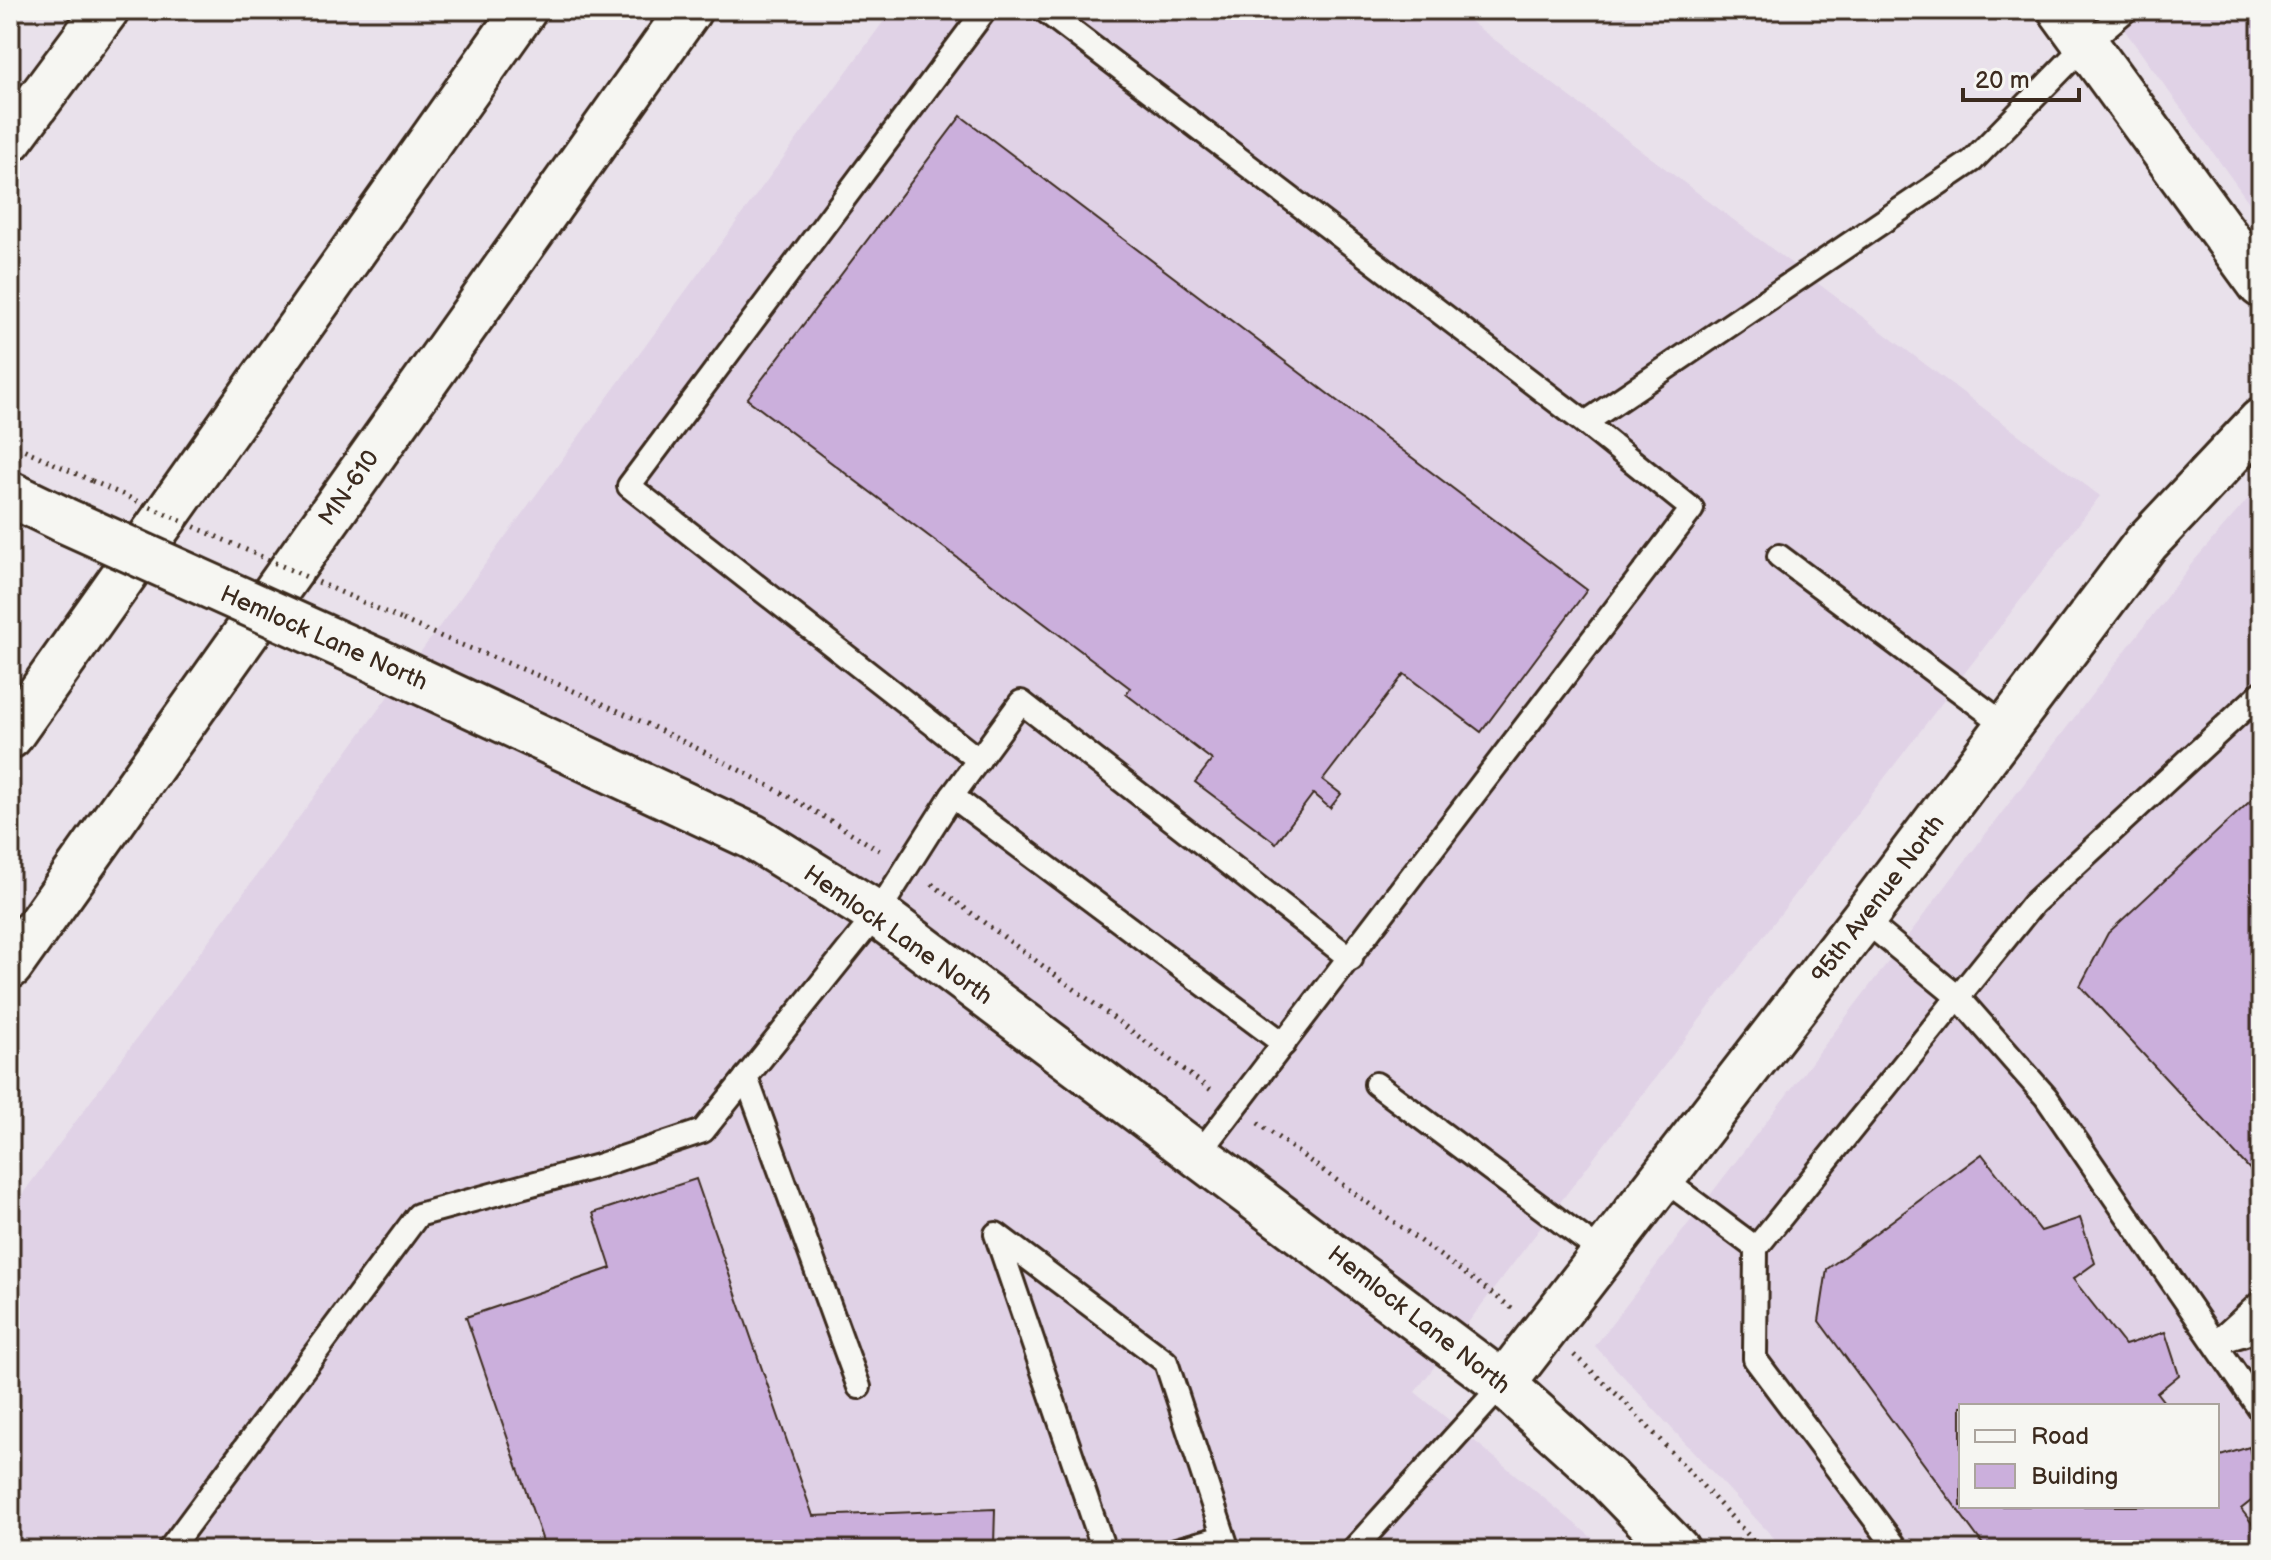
<svg xmlns="http://www.w3.org/2000/svg" width="2271" height="1560" font-family="'Balsamiq Sans',sans-serif">
<style>
.built{fill:#e0d2e6;fill-rule:evenodd}
.building{fill:#cbafdc;stroke:#3b2a1e;stroke-width:2}
.lines{fill:none;stroke-linecap:round;stroke-linejoin:round}
.lane-casing{stroke:#3b2a1e;stroke-width:28}
.street-casing{stroke:#3b2a1e;stroke-width:50}
.secondary-casing{stroke:#3b2a1e;stroke-width:50}
.highway-casing{stroke:#3b2a1e;stroke-width:50}
.path{stroke:#3b2a1e;stroke-width:5;stroke-dasharray:2 6;stroke-linecap:butt}
.lane{stroke:#f6f6f2;stroke-width:22}
.street{stroke:#f6f6f2;stroke-width:44}
.secondary{stroke:#f6f6f2;stroke-width:44}
.highway{stroke:#f6f6f2;stroke-width:44}
.secondary-bridge-casing{stroke:#3b2a1e;stroke-width:50;stroke-linecap:butt}
.path-bridge{stroke:#3b2a1e;stroke-width:5;stroke-dasharray:2 6;stroke-linecap:butt}
.secondary-bridge{stroke:#f6f6f2;stroke-width:44}
.labels{text-anchor:middle;dominant-baseline:central;stroke-width:6;stroke-linejoin:round;paint-order:stroke}
.street-label{font-size:24px;fill:#3b2a1e;stroke:#f6f6f2}
</style>
<rect width="100%" height="100%" fill="#e9e1eb"/>
<filter id="ink" filterUnits="userSpaceOnUse"><feTurbulence type="fractalNoise" baseFrequency=".0125" numOctaves="2"/><feDisplacementMap in="SourceGraphic" scale="16" xChannelSelector="R" yChannelSelector="G"/><feConvolveMatrix kernelMatrix="1 2 1 2 8 2 1 2 1" color-interpolation-filters="sRGB"/></filter>
<g filter="url(#ink)">
<g class="built">
<path d="M892 10H1455L2100 496 1415 1392 1607 1550H10V1211Z"/>
<path d="M2110 10H2261V219Z"/>
<path d="M2261 484V1550H1785L1595 1346 2193 562ZM1961 1406H2217V1506H1961Z"/>
</g>
<g class="building">
<path d="M961 116 1587 590 1481 732 1404 674 1323 780 1341 794 1330 808 1313 794 1276 843 1195 782 1212 760 1126 694 1130 688 747 399Z"/>
<path d="M2261 791V1171L2256 1176 2080 986 2108 933Z"/>
<path d="M1982 1154 2041 1231 2080 1218 2095 1263 2073 1279 2125 1345 2165 1332 2179 1375 2157 1393 2167 1406H1961V1506H2217V1457L2249 1447 2261 1493 2241 1509 2261 1535V1550H1987L1819 1321 1827 1269Z"/>
<path d="M696 1179 813 1516 995 1509 994 1545 980 1550H546L466 1317 611 1268 593 1213Z"/>
</g>
<g class="lines">
<g class="lane-casing">
<g id="lane">
<path d="M1044 10 1585 423 1972 161 2086 44 2126 10"/>
<path d="M1779 556 2008 727"/>
<path d="M979 760 629 486 985 10"/>
<path d="M952 796 1284 1044"/>
<path d="M1863 919 1959 998 2046 1097 2261 1411"/>
<path d="M746 1077 859 1387"/>
<path d="M1376 1084 1604 1254"/>
<path d="M1199 1154 1692 509 1585 423"/>
<path d="M1663 1179 1756 1248 1755 1359 1898 1550"/>
<path d="M1756 1248 2033 904 2261 693"/>
<path d="M2222 1341 2261 1329"/>
<path d="M2217 1342 2261 1302"/>
<path d="M169 1550 418 1215 598 1166 703 1131 877 914 952 796 1021 702 1351 959"/>
<path d="M1104 1550 996 1234 1166 1362 1228 1550"/>
<path d="M1176 1550 1223 1537"/>
<path d="M1353 1550 1503 1384"/>
</g>
</g>
<g class="street-casing">
<g id="street">
<path d="M2061 10 2261 285"/>
<path d="M10 139 106 10"/>
</g>
</g>
<g class="secondary-casing">
<g id="secondary">
<path d="M10 494 64 520"/>
<path d="M377 661 753 837 877 914 1503 1384 1608 1479 1677 1550"/>
<path d="M1503 1384 1863 919 2146 543 2261 421"/>
</g>
</g>
<g class="highway-casing">
<g id="highway">
<path d="M10 736 524 10"/>
<path d="M10 966 689 10"/>
</g>
</g>
<g class="path">
<path d="M10 443 92 481"/>
<path d="M403 620C444 639 486 654 527 671 649 722 768 780 880 851"/>
<path d="M932 884 1211 1090"/>
<path d="M1258 1123 1512 1308"/>
<path d="M1574 1355 1625 1402 1762 1550"/>
</g>
<use href="#lane" class="lane"/>
<use href="#street" class="street"/>
<use href="#secondary" class="secondary"/>
<use href="#highway" class="highway"/>
<g class="secondary-bridge-casing">
<path id="secondary-bridge" d="M64 520 377 661"/>
</g>
<path class="path-bridge" d="M92 481 403 620"/>
<use href="#secondary-bridge" class="secondary-bridge"/>
</g>
</g>
<g class="labels">
<g class="street-label">
<text transform="translate(349 488) rotate(-55)">MN-610</text>
<text transform="translate(324 638) rotate(24)">Hemlock Lane North</text>
<text transform="translate(1878 899) rotate(-53)">95th Avenue North</text>
<text transform="translate(898 935) rotate(35)">Hemlock Lane North</text>
<text transform="translate(1419 1320) rotate(38)">Hemlock Lane North</text>
</g>
</g>
<rect width="2271" height="1560" fill="none" stroke="#f6f6f2" stroke-width="40"/>
<rect x="20" y="20" width="2231" height="1520" fill="none" stroke="#3b2a1e" stroke-width="3" filter="url(#ink)"/>
<rect x="1959" y="1404" width="260" height="104" fill="#f6f6f2" stroke="#aba49d" stroke-width="2"/>
<rect x="1975" y="1430" width="40" height="12" fill="#f6f6f2" stroke="#aba49d" stroke-width="2"/>
<text x="2031" y="1444" font-size="24" fill="#3b2a1e">Road</text>
<rect x="1975" y="1464" width="40" height="24" fill="#cbafdc" stroke="#aba49d" stroke-width="2"/>
<text x="2031" y="1484" font-size="24" fill="#3b2a1e">Building</text>
<path d="M1963 88v12h116v-12" fill="none" stroke="#3b2a1e" stroke-width="4"/>
<text x="1975" y="88" font-size="24" fill="#3b2a1e" stroke="#f6f6f2" stroke-width="6" paint-order="stroke">20 m</text>
</svg>
